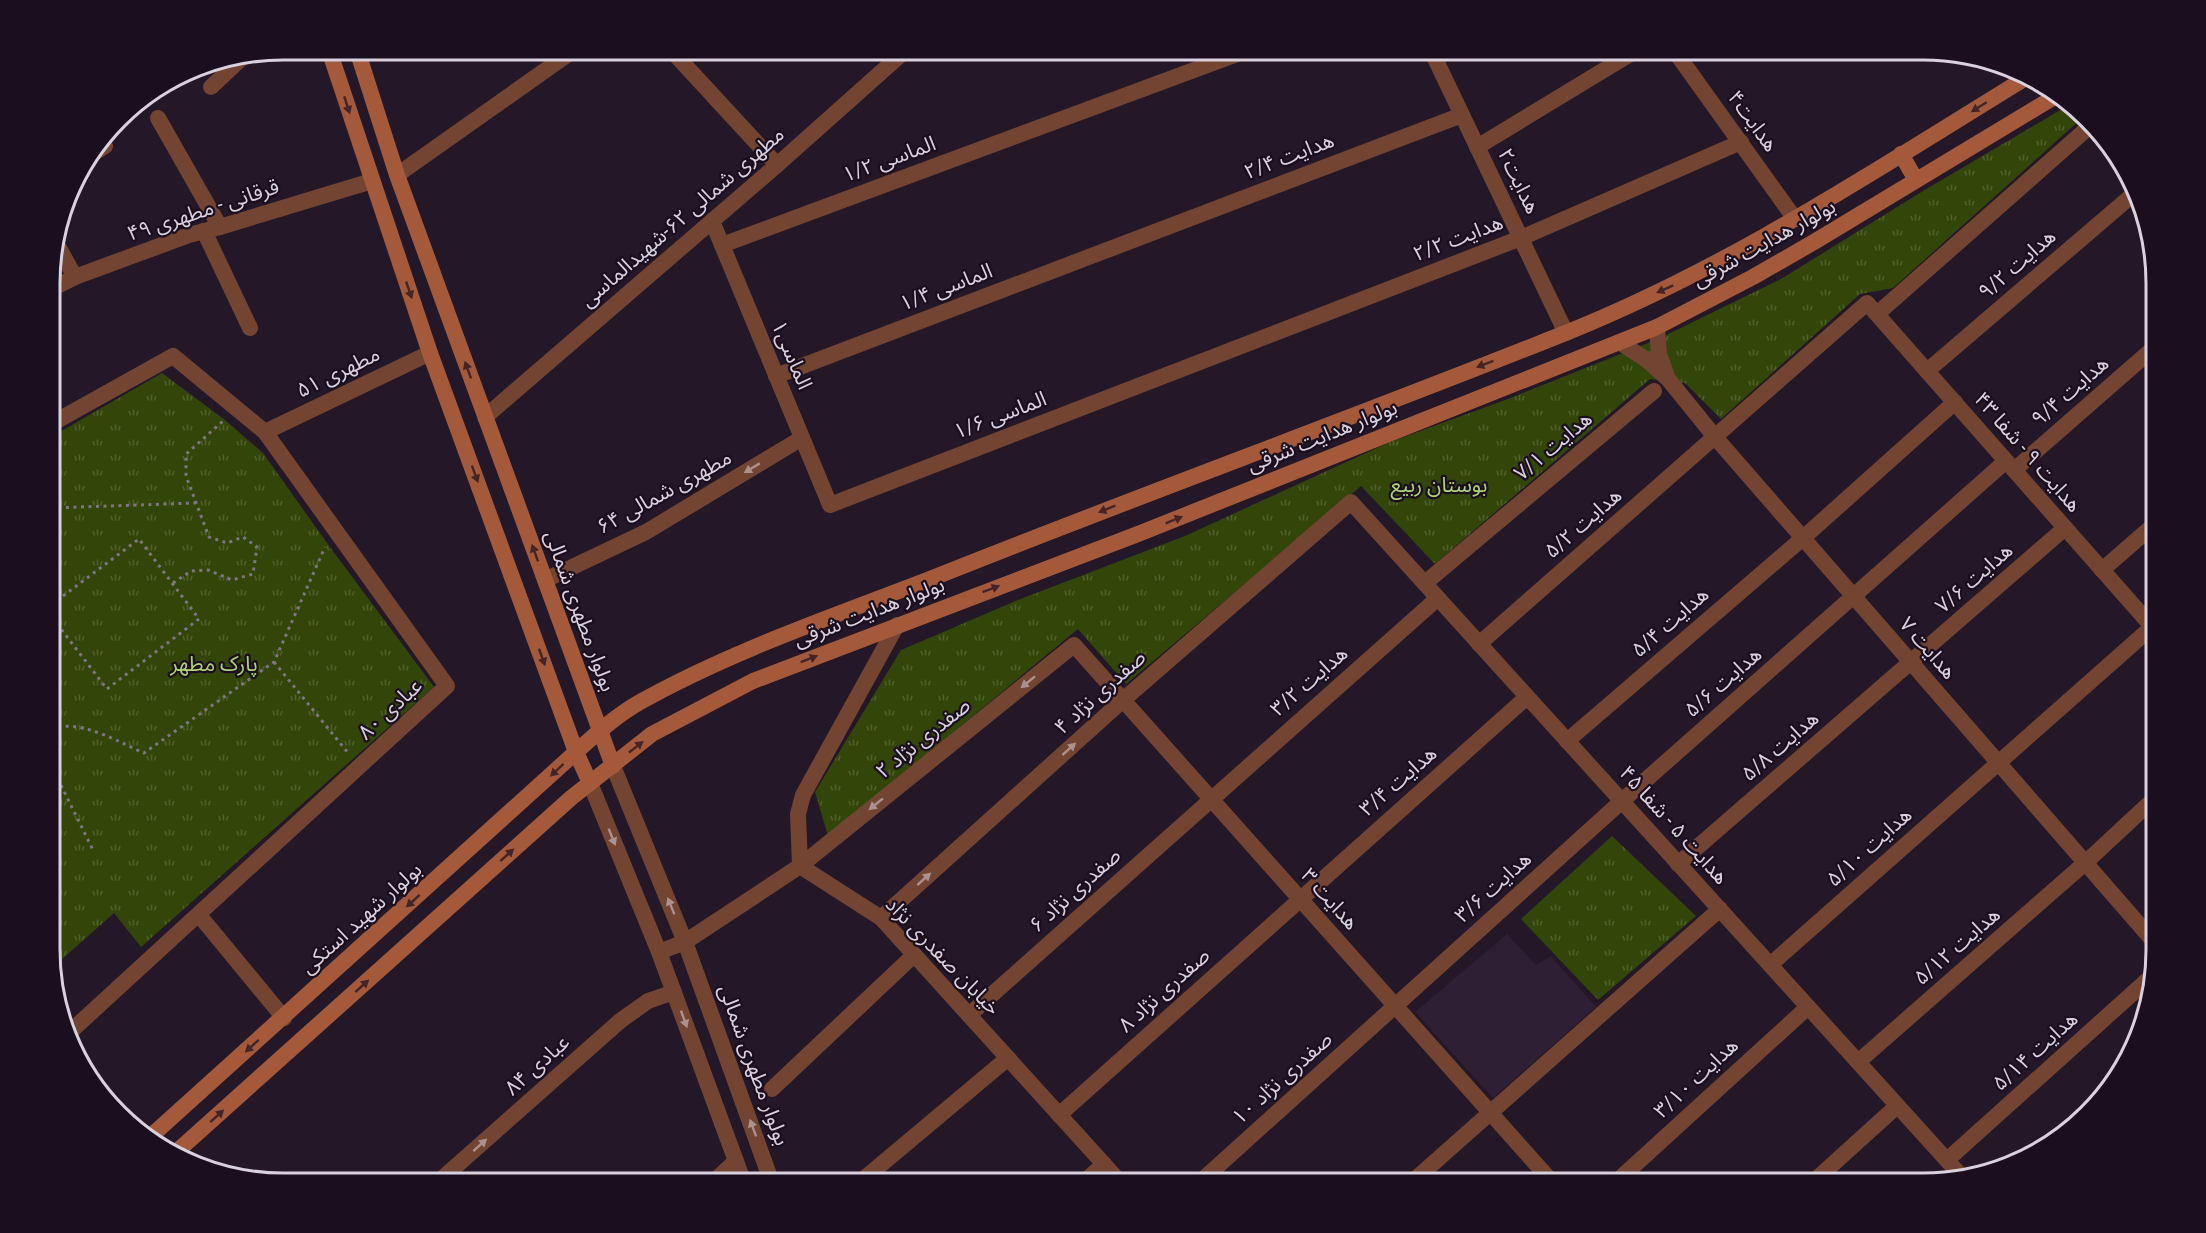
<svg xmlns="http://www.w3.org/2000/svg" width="2206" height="1233" font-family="'Roboto Condensed','Noto Sans Arabic',sans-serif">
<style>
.built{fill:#2e1f34}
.park{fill:url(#park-tufts)}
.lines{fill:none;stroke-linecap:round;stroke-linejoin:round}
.path{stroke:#7e7482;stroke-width:3;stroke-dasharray:3 4.5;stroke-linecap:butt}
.minor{stroke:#724431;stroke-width:16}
.tertiary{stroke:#724431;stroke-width:16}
.secondary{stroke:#a3593a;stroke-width:16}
.oneway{fill:#432427}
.oneway2{fill:#ab9290}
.labels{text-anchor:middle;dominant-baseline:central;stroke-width:4.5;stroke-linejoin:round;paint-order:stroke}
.street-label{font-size:21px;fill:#d9d1dd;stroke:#1a0e1f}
.park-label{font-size:21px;fill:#aed476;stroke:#1a0e1f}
.rim{fill:none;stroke:#d9d1dd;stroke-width:3}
</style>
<defs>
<pattern id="park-tufts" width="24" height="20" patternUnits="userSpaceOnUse" patternTransform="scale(1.5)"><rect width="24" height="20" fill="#324609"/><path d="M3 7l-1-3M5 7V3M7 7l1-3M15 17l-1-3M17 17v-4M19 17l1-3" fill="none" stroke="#4f602c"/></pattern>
</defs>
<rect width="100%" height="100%" fill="#231728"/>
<path class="built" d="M1507 934 1536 965 1551 956 1596 1007 1493 1098 1415 1012Z"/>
<g class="park">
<path d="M2067 106 2081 119 1893 288 1860 294 1721 419 1685 383 1650 379 1435 564 1361 486 1126 684 1078 629 828 836 815 792 901 650 1018 600 1185 536 1390 442 1508 399 1658 339 1781 279 1923 191Z"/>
<path d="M162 373 225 420 263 453 327 543 434 687 141 947 114 913 51 969V437Z"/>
<path d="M1612 836 1696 916 1598 1000 1521 919Z"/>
</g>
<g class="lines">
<g class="path">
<path d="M51 508 196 503"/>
<path d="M173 583 191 571 208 570 232 580 253 574 257 547 243 537 227 543 209 537 186 476V454L223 421"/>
<path d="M51 605 139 539 199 619 107 689 51 616"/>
<path d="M274 662 349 754"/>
<path d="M51 729C80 718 118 742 144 753L274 662 325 547"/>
<path d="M51 765 93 850"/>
</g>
<g class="minor">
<path d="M671 50 777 165"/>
<path d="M1431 50 1566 333"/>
<path d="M1674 50 1795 219"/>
<path d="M211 87 243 57"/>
<path d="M158 118 220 227"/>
<path d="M1477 147 1637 50"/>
<path d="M94 153 105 146"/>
<path d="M397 175 574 50"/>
<path d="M712 221 830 505 1521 238 1741 142"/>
<path d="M204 231 250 328"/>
<path d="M55 241 75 277"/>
<path d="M722 245 1248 50"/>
<path d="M51 289 75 277 189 235 220 227 372 181"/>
<path d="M1877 314 2089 127"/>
<path d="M1657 327 1659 354 1667 376"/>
<path d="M1619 342 1647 360 1668 379 1715 437 2156 944"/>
<path d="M1927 371 2136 192"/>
<path d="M776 376 1462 115"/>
<path d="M485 417 777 165 906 50"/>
<path d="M51 424 173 356 265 432 447 686 71 1031"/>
<path d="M265 432 430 353"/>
<path d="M2014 470 2156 346"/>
<path d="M2102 570 2156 523"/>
<path d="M545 580 646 532 802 438"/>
<path d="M1425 583 1654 391"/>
<path d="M1479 644 1867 303 2156 631"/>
<path d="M1567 741 1803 538 1955 402"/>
<path d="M1678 864 2065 528"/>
<path d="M800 866 1074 645 1553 1183"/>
<path d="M199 915 284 1018"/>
<path d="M881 918 1123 700 1351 502 1963 1178"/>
<path d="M1770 965 2152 627"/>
<path d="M969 1015 1438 598"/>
<path d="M1858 1062 2085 863 2156 797"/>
<path d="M772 1089 914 955"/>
<path d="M1059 1115 1527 697"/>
<path d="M1947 1160 2153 975"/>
<path d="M437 1183 620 1021 648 1001 674 992"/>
<path d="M712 1183 736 1161"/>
<path d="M859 1183 1008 1058"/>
<path d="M1083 1183 1104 1164"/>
<path d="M1199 1183 1622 801 2006 461"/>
<path d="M1411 1183 1720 909"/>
<path d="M1615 1183 1808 1007"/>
<path d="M1812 1183 1897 1106"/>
</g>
<g class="tertiary">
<path d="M613 766 685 942 772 1183"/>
<path d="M590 783 659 952 744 1183"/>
<path d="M800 866 881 918 1121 1183"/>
<path d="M800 866 798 814 803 795 897 625"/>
<path d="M659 952 685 942 800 866"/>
</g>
<g class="secondary">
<path d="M329 50 430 353 576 752 590 783"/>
<path d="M357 50 397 175 613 766"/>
<path d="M1901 154 1916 180"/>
<path d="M150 1137 576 752C596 734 617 715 640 702 731 651 832 617 930 579 1140 495 1353 418 1563 334 1729 268 1877 169 2029 76"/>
<path d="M173 1155 571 798 652 734 753 681 1138 534 1657 327 1753 277 1814 242 2056 96"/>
</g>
</g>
<defs><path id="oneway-solid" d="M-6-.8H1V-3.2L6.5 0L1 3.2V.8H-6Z" transform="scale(1.5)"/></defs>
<g class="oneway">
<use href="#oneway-solid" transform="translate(347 105) rotate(72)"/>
<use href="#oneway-solid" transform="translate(1979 107) rotate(148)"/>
<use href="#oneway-solid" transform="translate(1665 289) rotate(156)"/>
<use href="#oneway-solid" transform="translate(409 290) rotate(71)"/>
<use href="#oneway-solid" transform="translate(1485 364) rotate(159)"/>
<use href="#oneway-solid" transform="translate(468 370) rotate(-110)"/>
<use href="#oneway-solid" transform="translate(475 474) rotate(70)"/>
<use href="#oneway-solid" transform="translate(1107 509) rotate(158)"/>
<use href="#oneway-solid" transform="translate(1174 520) rotate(-22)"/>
<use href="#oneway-solid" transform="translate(535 553) rotate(-110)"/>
<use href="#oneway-solid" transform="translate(991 589) rotate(-21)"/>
<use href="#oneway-solid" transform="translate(542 657) rotate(70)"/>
<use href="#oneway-solid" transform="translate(809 659) rotate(-21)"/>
<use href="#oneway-solid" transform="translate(636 747) rotate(-38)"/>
<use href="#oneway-solid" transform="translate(557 770) rotate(137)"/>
<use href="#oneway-solid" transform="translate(507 855) rotate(-42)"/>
<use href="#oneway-solid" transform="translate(413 901) rotate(138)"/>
<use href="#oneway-solid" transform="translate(362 986) rotate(-42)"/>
<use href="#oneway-solid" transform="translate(252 1046) rotate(138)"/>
<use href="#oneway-solid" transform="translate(217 1116) rotate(-42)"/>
</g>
<g class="oneway2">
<use href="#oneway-solid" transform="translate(752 468) rotate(149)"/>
<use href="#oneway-solid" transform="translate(1028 682) rotate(141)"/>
<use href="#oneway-solid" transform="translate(1069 749) rotate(-42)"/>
<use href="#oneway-solid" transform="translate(876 804) rotate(141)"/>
<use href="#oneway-solid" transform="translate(612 837) rotate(68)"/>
<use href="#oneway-solid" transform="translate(924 879) rotate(-42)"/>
<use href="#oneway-solid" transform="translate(671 906) rotate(-112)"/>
<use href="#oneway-solid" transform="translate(684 1019) rotate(70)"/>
<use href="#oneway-solid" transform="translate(753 1128) rotate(-110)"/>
<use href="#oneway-solid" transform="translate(480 1145) rotate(-42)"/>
</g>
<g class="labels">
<g class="street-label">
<text transform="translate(1753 121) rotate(54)">هدایت۴</text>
<text transform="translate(1289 156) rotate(-21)">هدایت ۲/۴</text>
<text transform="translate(889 159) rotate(-20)">الماسی ۱/۲</text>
<text transform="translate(1519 181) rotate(64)">هدایت۲</text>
<text transform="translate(203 210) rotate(-18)">قرقانی - مطهری ۴۹</text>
<text transform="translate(682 217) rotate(-41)">مطهری شمالی ۶۲-شهیدالماسی</text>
<text transform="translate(1458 238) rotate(-21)">هدایت ۲/۲</text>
<text transform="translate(1764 243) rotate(-29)">بولوار هدایت شرقی</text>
<text transform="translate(2017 264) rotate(-41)">هدایت ۹/۲</text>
<text transform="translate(946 287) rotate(-21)">الماسی ۱/۴</text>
<text transform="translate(792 355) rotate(67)">الماسی۱</text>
<text transform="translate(338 372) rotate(-26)">مطهری ۵۱</text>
<text transform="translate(2070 391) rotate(-41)">هدایت ۹/۴</text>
<text transform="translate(1000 415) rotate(-21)">الماسی ۱/۶</text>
<text transform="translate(1322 436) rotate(-22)">بولوار هدایت شرقی</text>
<text transform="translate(1553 446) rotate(-40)">هدایت ۷/۱</text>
<text transform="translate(2028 452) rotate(49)">هدایت ۹ - شفا ۴۳</text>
<text transform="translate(664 492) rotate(-29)">مطهری شمالی ۶۴</text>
<text transform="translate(1583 523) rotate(-41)">هدایت ۵/۲</text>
<text transform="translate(1974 578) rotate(-41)">هدایت ۷/۶</text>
<text transform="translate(580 611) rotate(70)">بولوار مطهری شمالی</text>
<text transform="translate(869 612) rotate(-21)">بولوار هدایت شرقی</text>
<text transform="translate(1670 622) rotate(-41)">هدایت ۵/۴</text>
<text transform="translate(1928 648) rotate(49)">هدایت ۷</text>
<text transform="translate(1309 681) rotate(-41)">هدایت ۳/۲</text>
<text transform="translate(1723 682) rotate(-41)">هدایت ۵/۶</text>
<text transform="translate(1100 692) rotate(-42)">صفدری نژاد ۴</text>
<text transform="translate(390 709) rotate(-43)">عبادی ۸۰</text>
<text transform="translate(923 738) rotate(-39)">صفدری نژاد ۲</text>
<text transform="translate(1780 746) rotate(-41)">هدایت ۵/۸</text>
<text transform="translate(1398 781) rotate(-41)">هدایت ۳/۴</text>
<text transform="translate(1674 825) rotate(48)">هدایت ۵ - شفا ۴۵</text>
<text transform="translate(1869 847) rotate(-42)">هدایت ۵/۱۰</text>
<text transform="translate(1493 887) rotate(-42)">هدایت ۳/۶</text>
<text transform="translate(1075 890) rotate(-42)">صفدری نژاد ۶</text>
<text transform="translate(1330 899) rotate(48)">هدایت ۳</text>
<text transform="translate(361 918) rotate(-42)">بولوار شهید استکی</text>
<text transform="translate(1957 946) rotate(-41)">هدایت ۵/۱۲</text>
<text transform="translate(943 956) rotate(46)">خیابان صفدری نژاد</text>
<text transform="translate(1164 990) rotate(-42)">صفدری نژاد ۸</text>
<text transform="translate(2035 1051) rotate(-42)">هدایت ۵/۱۴</text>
<text transform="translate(537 1065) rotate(-42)">عبادی ۸۴</text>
<text transform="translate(754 1065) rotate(70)">بولوار مطهری شمالی</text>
<text transform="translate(1282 1078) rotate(-42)">صفدری نژاد ۱۰</text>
<text transform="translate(1696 1078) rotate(-43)">هدایت ۳/۱۰</text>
</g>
<g class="park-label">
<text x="1439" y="485">بوستان ربیع</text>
<text x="214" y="664">پارک مطهر</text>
</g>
</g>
<path d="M0 0H2206V1233H0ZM283 60H1923A223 223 0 0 1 2146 283V950A223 223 0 0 1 1923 1173H283A223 223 0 0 1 60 950V283A223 223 0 0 1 283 60Z" fill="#1a0e1f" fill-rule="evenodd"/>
<path class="rim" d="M283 60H1923A223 223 0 0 1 2146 283V950A223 223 0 0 1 1923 1173H283A223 223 0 0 1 60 950V283A223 223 0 0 1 283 60Z"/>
</svg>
